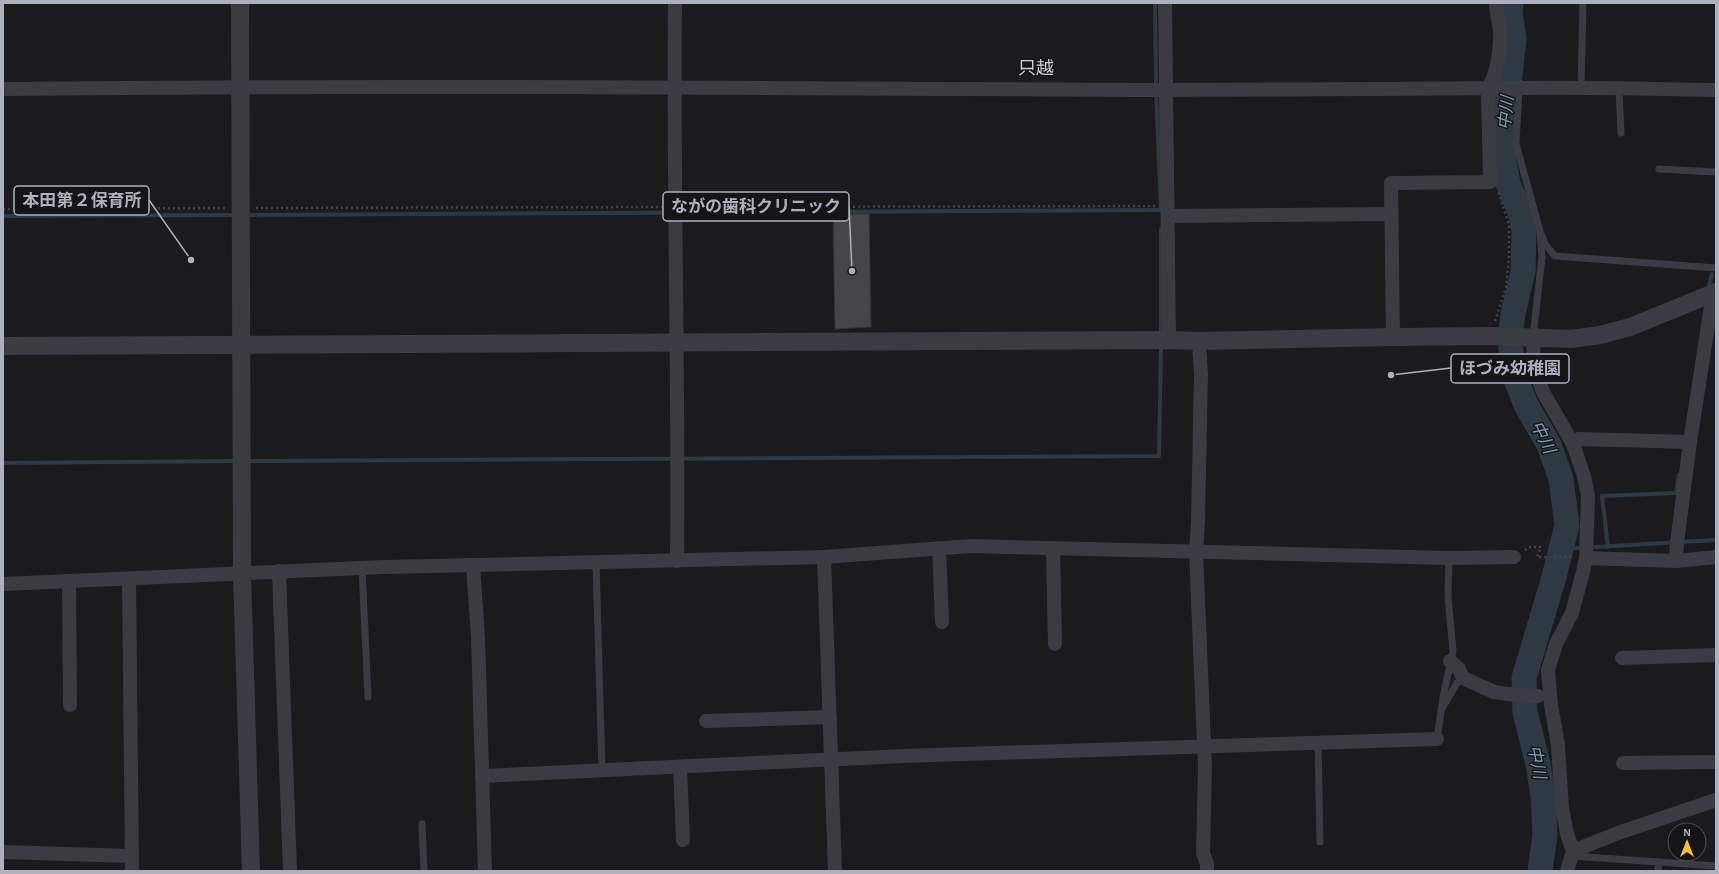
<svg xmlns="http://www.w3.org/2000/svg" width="1719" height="874" font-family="'Alegreya Sans','Noto Sans JP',sans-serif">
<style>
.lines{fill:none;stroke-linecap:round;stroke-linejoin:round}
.stream{stroke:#2f3943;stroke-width:4}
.river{stroke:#2f3943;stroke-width:25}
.building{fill:#45454a;stroke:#343439}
.path{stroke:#41434a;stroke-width:2.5;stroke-dasharray:2 3;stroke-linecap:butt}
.service{stroke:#3b3c43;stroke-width:7}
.minor{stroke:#3b3c43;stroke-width:14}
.tertiary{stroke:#3b3c43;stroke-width:18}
.labels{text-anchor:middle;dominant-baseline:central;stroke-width:3;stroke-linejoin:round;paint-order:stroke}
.water-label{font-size:17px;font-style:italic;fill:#819eba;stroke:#151518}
.quarter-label{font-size:18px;fill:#ced0d9;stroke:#151518}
.leader{fill:none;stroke:#acb1bd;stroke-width:1.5}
.callout-dot{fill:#acb1bd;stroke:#151518;stroke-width:1.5}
.callout{fill:#151518;stroke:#acb1bd;stroke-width:1.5}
.callout-label{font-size:17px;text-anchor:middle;font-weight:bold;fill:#acb1bd}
</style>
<rect width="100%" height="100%" fill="#1b1a1d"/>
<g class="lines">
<g class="stream">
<path d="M1155 3 1156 90 1161 210"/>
<path d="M245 215 1161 210"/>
<path d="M3 216 236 215"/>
<path d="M1161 229V336"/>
<path d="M1708 289 1712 274"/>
<path d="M245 461 1159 456 1161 345"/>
<path d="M3 463 237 461"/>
<path d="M1608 547 1602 496 1676 493 1679 475"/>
<path d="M1561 549 1716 540"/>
</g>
<path class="river" d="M1511 3 1510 12 1514 39 1502 149 1508 183 1520 212 1524 230 1523 271 1513 314 1510 337 1513 372 1526 405 1549 445 1561 479 1567 525 1554 577 1524 678 1525 712 1538 764 1543 797 1545 836 1540 871"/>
</g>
<path class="building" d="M833 214H869L871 327 835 329Z"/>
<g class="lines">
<g class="path">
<path d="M688 207 1155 206"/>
<path d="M256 208 663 207"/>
<path d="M3 209 227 208"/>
<path d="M1495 321 1506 287 1509 258V225L1498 191"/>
<path d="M1525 550 1529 547H1541L1537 557H1574"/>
</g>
<g class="service">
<path d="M1519 88 1516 144 1540 231 1542 257 1533 337"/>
<path d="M1581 88 1583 3"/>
<path d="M1619 89 1621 133"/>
<path d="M1659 169 1716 172"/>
<path d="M1542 236 1545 244 1555 256 1716 268"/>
<path d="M596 563 602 770"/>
<path d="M362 568 368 697"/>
<path d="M1443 707 1457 683 1463 678"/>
<path d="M1437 739 1443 697 1453 651 1448 596 1449 558"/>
<path d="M1318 743 1320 842"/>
<path d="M422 824 424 871"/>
<path d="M1572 856 1716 866"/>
<path d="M1658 871 1659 862"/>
</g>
<g class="minor">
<path d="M675 3C673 189 679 375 677 561"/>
<path d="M1165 3 1169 340"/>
<path d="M3 89C385 85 766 88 1148 90 1271 90 1395 89 1518 88 1584 87 1650 89 1716 90"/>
<path d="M1168 216 1391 214"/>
<path d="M1393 337 1391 183 1490 182 1488 89C1497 72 1501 50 1500 31 1499 21 1496 13 1496 3"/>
<path d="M1533 337 1534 367 1543 392 1573 444 1584 476 1588 496 1586 558 1583 572 1572 613 1556 644 1548 670 1551 705 1558 745 1562 808 1567 834 1573 851 1567 871"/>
<path d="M1199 341 1201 375 1198 521 1196 552 1205 767 1203 853 1207 864V871"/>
<path d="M1578 439 1690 442"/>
<path d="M939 548 942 622"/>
<path d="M1053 548 1055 644"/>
<path d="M824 557 835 871"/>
<path d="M1586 558 1676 561 1716 557"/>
<path d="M1676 561 1677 543 1690 442 1713 293"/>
<path d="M473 566 478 637 485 871"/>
<path d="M279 571 290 871"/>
<path d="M129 579 132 871"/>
<path d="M69 581 70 705"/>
<path d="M3 584 384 567 824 557 971 546 1449 558 1514 557"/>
<path d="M1622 658 1716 655"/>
<path d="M1450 661 1459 669 1463 678 1494 692 1516 695 1538 696"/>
<path d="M706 721 830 717"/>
<path d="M1623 763 1716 762"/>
<path d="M680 767 683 840"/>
<path d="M482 776 903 756 1437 739"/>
<path d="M1573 851 1618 833 1716 800"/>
<path d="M3 852 131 856"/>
</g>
<g class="tertiary">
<path d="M240 3 242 573 251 871"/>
<path d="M3 346 1169 340 1199 341 1393 337 1490 336 1571 339 1600 335 1630 327 1716 292"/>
</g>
</g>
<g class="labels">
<g class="water-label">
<text transform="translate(1506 113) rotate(-84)">中川</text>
<text transform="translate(1543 437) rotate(64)">中川</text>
<text transform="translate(1537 762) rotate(79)">中川</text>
</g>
<g class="quarter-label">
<text x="1036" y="69">只越</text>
</g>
</g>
<path class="leader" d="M191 260L149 200M852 271L849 206M1391 375L1451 368"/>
<g class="callout-dot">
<circle cx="191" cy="260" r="4"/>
<circle cx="852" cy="271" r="4"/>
<circle cx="1391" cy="375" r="4"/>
</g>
<g class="callout">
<rect x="14" y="186" width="135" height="29" rx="4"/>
<rect x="663" y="192" width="186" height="29" rx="4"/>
<rect x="1451" y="354" width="118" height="29" rx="4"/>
</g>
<g class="callout-label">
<text x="82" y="206">本田第２保育所</text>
<text x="756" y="212">ながの歯科クリニック</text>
<text x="1510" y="374">ほづみ幼稚園</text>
</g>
<rect width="1719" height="874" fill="none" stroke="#acb1bd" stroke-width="8"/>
<g transform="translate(1687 842)"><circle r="19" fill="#151518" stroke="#51535a"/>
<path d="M0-3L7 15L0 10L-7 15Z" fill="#ffbf31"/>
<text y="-6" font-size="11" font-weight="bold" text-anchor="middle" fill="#acb1bd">N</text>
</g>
</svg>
